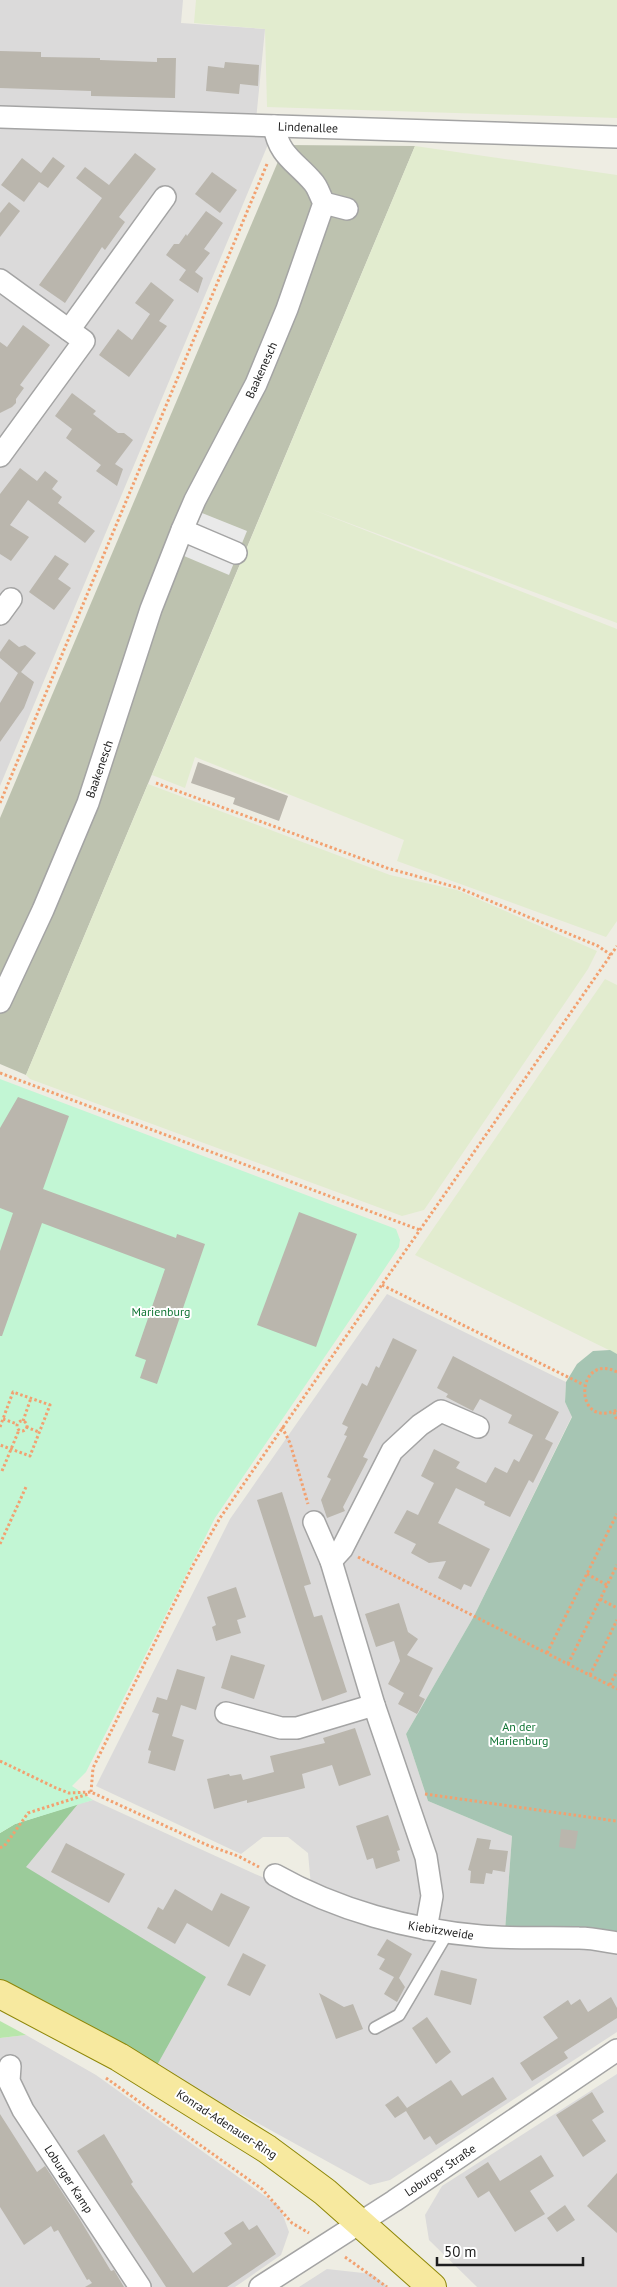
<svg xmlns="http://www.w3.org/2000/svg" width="617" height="2287" font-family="'PT Sans',sans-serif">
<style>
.residential{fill:#dbdada}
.construction{fill:#bdc2af}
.farmland{fill:#e2eccf}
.grass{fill:#b8e6ab}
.forest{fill:#9bcb9a}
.cemetery{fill:#a6c5b3}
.park{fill:#c2f6d4}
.parking{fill:#e9e9e9}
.building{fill:#bab6ad}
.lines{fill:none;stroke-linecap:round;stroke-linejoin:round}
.lane-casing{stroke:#a4a4a4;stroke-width:14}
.street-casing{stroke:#a4a4a4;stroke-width:24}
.primary-casing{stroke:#8e8708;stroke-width:30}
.path{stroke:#f2a170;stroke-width:3;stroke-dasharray:2.5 2.5;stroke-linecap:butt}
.lane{stroke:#fff;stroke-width:11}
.street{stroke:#fff;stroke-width:21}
.primary{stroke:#f7e99f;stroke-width:28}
.labels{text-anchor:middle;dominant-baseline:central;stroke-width:4;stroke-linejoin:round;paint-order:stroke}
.street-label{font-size:12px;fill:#1d1d1d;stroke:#fff}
.park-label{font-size:12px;fill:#117535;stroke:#fff}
</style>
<rect width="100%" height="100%" fill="#eeede3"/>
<g class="residential">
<path d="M0 0H183L181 23 265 29 256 120 269 142 0 786Z"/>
<path d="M387 1294 566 1382 565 1402 572 1416 474 1616 406 1734 428 1801 512 1836 505 1931 427 1923 311 1886 308 1853 288 1837H263L241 1854 96 1786 230 1519Z"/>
<path d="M93 1800 255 1874 374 1923 580 1944 617 1952V2032L390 2180 370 2185 156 2067 25 1867 78 1804Z"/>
<path d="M26 2035 96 2075 280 2207 289 2232 281 2255 235 2287H0V2038Z"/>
<path d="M617 2074V2287H477L429 2240 425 2215 442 2186Z"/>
<path d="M327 2269 372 2274 388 2287H299Z"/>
</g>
<path class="construction" d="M285 145 415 146 26 1075 0 1064V818Z"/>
<g class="farmland">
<path d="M196 0H617V118L267 107 265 29 194 23Z"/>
<path d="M415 146 617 175V623L311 509 617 629V921L606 937 397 861 404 840 195 757 185 788 152 775Z"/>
<path d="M148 784 390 875 457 890 597 951 588 969 424 1210 402 1216 30 1079 26 1075Z"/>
<path d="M605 979 617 985V1354L415 1255Z"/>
</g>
<path class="grass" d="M0 2021 26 2035 0 2038Z"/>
<path class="forest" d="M78 1804 26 1867 206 1977 156 2067 0 1986V1833L15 1824Z"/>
<path class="cemetery" d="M610 1350 617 1354V1935L505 1931 512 1836 428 1801 406 1734 474 1616 572 1417 565 1402 566 1382 577 1364 593 1351Z"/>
<path class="park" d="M0 1079 396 1229 400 1240 399 1247 373 1286 215 1518 86 1772 72 1786 93 1800 15 1824 0 1833Z"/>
<path class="parking" d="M202 513 247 531 229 575 184 556Z"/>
<g class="building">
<path d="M0 51 41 52V57L100 58V60L157 62V58H176L175 98 91 96V91L0 88Z"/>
<path d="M225 62 259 65 258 86 240 84 239 94 206 91 208 66 224 68Z"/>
<path d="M135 153 156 169 119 217 125 222 105 250 102 247 65 303 39 285 102 198 76 178 85 167 109 185Z"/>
<path d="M53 157 65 166 48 188 39 182 24 202 1 185 22 158 41 173Z"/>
<path d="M212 172 237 190 220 213 195 194Z"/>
<path d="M9 202 20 211 0 237V213Z"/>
<path d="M206 211 223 223 204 249 210 253 195 272 203 278 198 293 179 280 186 270 166 255 174 244H179L186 234 187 236Z"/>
<path d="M151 282 174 300 159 321 167 326 129 377 99 355 118 329 132 340 150 314 135 303Z"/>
<path d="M23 325 50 345 20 385 24 388 16 399V403L12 407 0 413V342L7 347Z"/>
<path d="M72 393 96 411 93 414 118 433H124L133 440 115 464 123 469 117 486 96 471 101 465 66 438 72 429 55 416Z"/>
<path d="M20 468 37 481 45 471 58 481 52 489 62 497 58 503 95 531 85 543 28 500 10 525 29 537 11 561 0 554V494Z"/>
<path d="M55 555 69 564 58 579 71 588 54 610 29 592Z"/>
<path d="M9 639 19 647 25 645 36 653 21 672 34 682 24 708 0 742V703L18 673 0 658V652Z"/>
<path d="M198 762 288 796 279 821 233 804 235 798 191 783Z"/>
<path d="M18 1097 69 1116 43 1189 176 1238 177 1234 205 1244 157 1384 140 1378 146 1360 135 1356 165 1269 42 1223 2 1336H0V1251L13 1213 0 1208V1128Z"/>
<path d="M299 1212 357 1234 316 1347 257 1325Z"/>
<path d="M393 1338 417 1350 363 1457 368 1459 343 1507 345 1511 327 1518 321 1500 331 1479 327 1477 347 1436 344 1435 348 1427 342 1424 362 1383 367 1386 376 1366 379 1368Z"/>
<path d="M453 1356 559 1412 545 1439 553 1443 533 1483 529 1480 510 1517 484 1505 485 1502 456 1488 438 1523 490 1549 471 1587 464 1584 461 1590 438 1578 446 1561 429 1563 411 1553 416 1544 394 1533 407 1510 418 1515 434 1483 421 1476 434 1449 460 1462 456 1468 486 1483 495 1467 507 1473 514 1459 519 1462 533 1435 508 1423 512 1415 480 1399 473 1411 446 1397 448 1394 437 1388Z"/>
<path d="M282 1492 311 1584 304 1586 314 1617 322 1615 347 1692 322 1701 257 1500Z"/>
<path d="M236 1587 246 1617 237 1620 241 1633 216 1641 212 1627 216 1625 207 1597Z"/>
<path d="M399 1603 408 1632 418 1639 407 1655 433 1668 419 1696 425 1699 417 1714 398 1704 404 1693 388 1684 400 1661 394 1641 376 1647 365 1614Z"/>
<path d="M231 1655 265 1665 254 1699 221 1688Z"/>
<path d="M177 1669 205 1677 196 1710 181 1705 172 1736 184 1740 175 1771 148 1763 151 1751 148 1750 159 1714 152 1712 157 1697 167 1700Z"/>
<path d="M355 1728 371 1775 339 1786 332 1765 302 1774 305 1788 247 1803V1800L214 1809 207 1779 229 1774 230 1776 241 1774 243 1780 274 1772 270 1756 325 1743 323 1738Z"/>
<path d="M388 1815 400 1850 397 1851 400 1861 376 1869 373 1858 367 1860 356 1826Z"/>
<path d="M561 1829 578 1831 575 1849 559 1847Z"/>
<path d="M477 1838 491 1840 489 1849 508 1851 505 1872 493 1870 492 1874 486 1873 484 1884 470 1883 471 1871 468 1870Z"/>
<path d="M66 1843 125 1874 109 1903 51 1872Z"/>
<path d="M175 1889 212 1911 221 1893 250 1907 229 1947 187 1923 175 1944 147 1928 158 1907 163 1910Z"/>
<path d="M387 1939 412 1954 399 1978 405 1987 397 2002 384 1994 394 1977 379 1969 385 1959 377 1955Z"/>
<path d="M243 1953 266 1965 250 1996 227 1985Z"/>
<path d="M441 1970 477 1979 471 2005 434 1995Z"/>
<path d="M319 1993 344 2007 353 2004 363 2029 336 2039Z"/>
<path d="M611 1997 617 2008V2018L564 2052 568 2058 532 2081 520 2063 558 2038 543 2017 568 2000 571 2005 580 1999 588 2012Z"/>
<path d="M427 2017 451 2052 436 2064 412 2028Z"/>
<path d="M493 2077 507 2099 436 2145 430 2136 424 2140 406 2111 395 2118 385 2105 398 2096 407 2108 451 2080 462 2096Z"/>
<path d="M592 2092 604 2112 592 2120 606 2141 583 2157 556 2115Z"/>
<path d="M0 2114 37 2172 45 2166 79 2218 111 2271 114 2270 124 2287H85L92 2283 89 2279 87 2280 58 2230 54 2232 51 2226 24 2245 0 2207Z"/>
<path d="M104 2134 133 2182 131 2184 193 2273 232 2244 224 2233 243 2221 249 2230 257 2225 276 2254 227 2287H166L77 2151Z"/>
<path d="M541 2155 554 2176 530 2191 545 2214 515 2232 489 2191 478 2198 465 2177 488 2162 500 2181Z"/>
<path d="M617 2173V2233L587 2206Z"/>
<path d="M565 2205 575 2220 557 2232 547 2218Z"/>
</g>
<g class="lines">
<g class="lane-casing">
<path id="lane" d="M375 2028 399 2015 448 1932"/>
</g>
<g class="street-casing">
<g id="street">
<path d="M0 117 617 137"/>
<path d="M324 203 347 209"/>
<path d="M0 280 84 341 0 456"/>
<path d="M69 330 165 197"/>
<path d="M182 530 236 553"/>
<path d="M0 614 11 599"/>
<path d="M0 1002 43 910 88 803 151 609 182 530 195 500 256 384 287 309 324 203C320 196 318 187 313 182 295 161 279 156 274 126"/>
<path d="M314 1522 331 1561 374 1705 426 1857 432 1896 426 1929"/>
<path d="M331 1561 342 1549 392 1451 420 1425 441 1411 478 1427"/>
<path d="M226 1713 281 1728H297L374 1705"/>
<path d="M275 1875C337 1910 410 1930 481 1936 513 1939 547 1937 579 1938 592 1938 605 1941 617 1943"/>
<path d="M10 2066 9 2081 23 2110 140 2287"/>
<path d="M260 2287 394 2201 617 2050"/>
</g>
</g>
<g class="primary-casing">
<path id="primary" d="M0 1994 119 2057 267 2149 325 2192 432 2287"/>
</g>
<g class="path">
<path d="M156 783 387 868 459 888 598 946 611 955"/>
<path d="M0 803 267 164"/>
<path d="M0 1073 420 1230"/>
<path d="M382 1285 584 1385"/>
<path d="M617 1372C576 1351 572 1430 617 1410"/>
<path d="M614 1412 617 1421"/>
<path d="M3 1419 17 1424"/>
<path d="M23 1421 31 1398"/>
<circle cx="22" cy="1426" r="5"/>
<path d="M0 1427 13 1392 50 1405 30 1456 0 1445"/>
<path d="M26 1427 39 1432"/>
<path d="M282 1427 290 1443 308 1504"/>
<path d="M2 1471 19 1430"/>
<path d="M0 1544 26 1487"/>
<path d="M358 1557 617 1689"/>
<path d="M587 1574 607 1585"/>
<path d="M600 1599 617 1608"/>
<path d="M547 1653 617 1514"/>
<path d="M568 1664 617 1565"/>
<path d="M590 1675 617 1620"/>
<path d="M610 1685 617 1671"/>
<path d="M0 1761 56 1788 69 1793 91 1792 207 1845 238 1856 259 1867"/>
<path d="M91 1792 93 1768 192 1567 220 1518 617 946"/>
<path d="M425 1794 616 1821"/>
<path d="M0 1848 6 1844 28 1813 88 1794"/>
<path d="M106 2078 262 2189 292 2223 309 2233"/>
<path d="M345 2257 387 2287"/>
</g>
<use href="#lane" class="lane"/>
<use href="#street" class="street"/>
<use href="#primary" class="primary"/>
</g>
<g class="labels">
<g class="street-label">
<text transform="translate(308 127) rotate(2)">Lindenallee</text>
<text transform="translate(261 370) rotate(-66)">Baakenesch</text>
<text transform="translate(99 769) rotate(-71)">Baakenesch</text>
<text transform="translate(441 1930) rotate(9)">Kiebitzweide</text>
<text transform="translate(227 2124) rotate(33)">Konrad-Adenauer-Ring</text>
<text transform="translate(440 2170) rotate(-34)">Loburger Straße</text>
<text transform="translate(69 2179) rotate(57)">Loburger Kamp</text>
</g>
<g class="park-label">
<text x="161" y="1311">Marienburg</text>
<text x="519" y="1726">An der<tspan x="519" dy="14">Marienburg</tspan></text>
</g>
</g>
<path d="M437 2257v8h146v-8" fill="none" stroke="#1d1d1d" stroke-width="2.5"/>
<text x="444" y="2257" font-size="15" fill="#1d1d1d" stroke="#ffffff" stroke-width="4" paint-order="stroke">50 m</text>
</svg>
